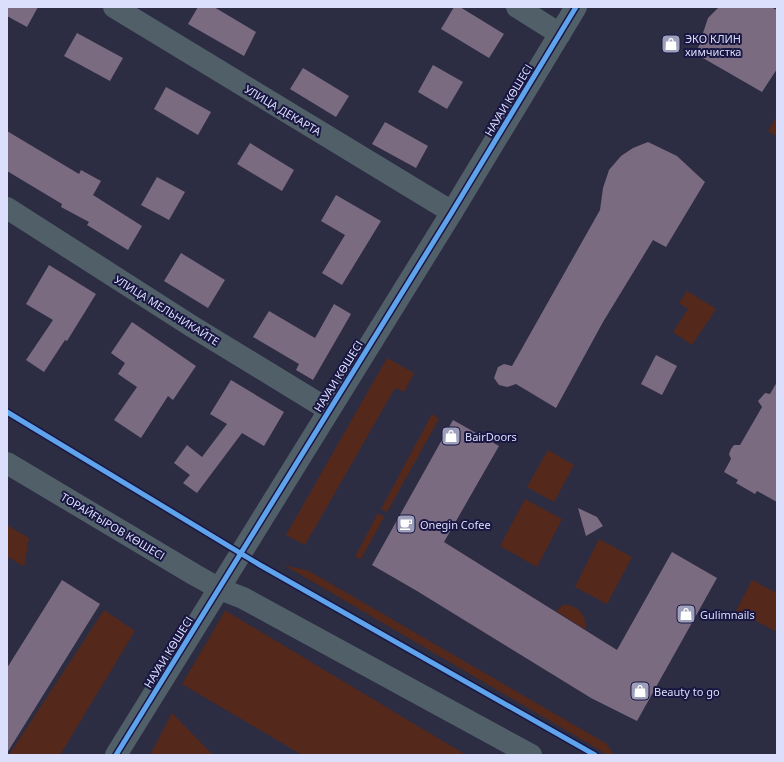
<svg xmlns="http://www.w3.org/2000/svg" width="784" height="762" font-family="'Noto Sans',sans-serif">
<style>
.green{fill:#54291b}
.building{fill:#7b6b80}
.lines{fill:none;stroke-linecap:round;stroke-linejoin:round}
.minor{stroke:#515f68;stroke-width:22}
.tertiary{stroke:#515f68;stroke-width:22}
.cycleway-casing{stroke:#191742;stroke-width:8}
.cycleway{stroke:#60a3ed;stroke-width:5}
.labels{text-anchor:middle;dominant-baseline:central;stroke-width:4;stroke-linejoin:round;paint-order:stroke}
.poi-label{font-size:11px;fill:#dcdffc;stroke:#191742;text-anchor:start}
.street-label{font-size:11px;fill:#dcdffc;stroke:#191742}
</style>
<rect width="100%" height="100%" fill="#2c2c43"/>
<g class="green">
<path d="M777 116V137L768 131Z"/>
<path d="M687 291 716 309 692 345 673 332 688 309 679 303Z"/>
<path d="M387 358 414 373 404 392 395 388 305 545 286 535Z"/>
<path d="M432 414 439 419 387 512 381 509Z"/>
<path d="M548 450 574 465 554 502 527 487Z"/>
<path d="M525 499 562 519 537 567 500 546Z"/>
<path d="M378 513 384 517 361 559 355 557Z"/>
<path d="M7 525 29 538 24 567 7 556Z"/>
<path d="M599 539 632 557 607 604 575 587Z"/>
<path d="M284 565 309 571 607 744 614 755H608Z"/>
<path d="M752 580 777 593V632L736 611Z"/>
<path d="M563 605C578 604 586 615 586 630L556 611Z"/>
<path d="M104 610 135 631 60 755H9Z"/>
<path d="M225 611H226L466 755H302L182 684Z"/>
<path d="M172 713 213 755H150Z"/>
</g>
<g class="building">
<path d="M7 7H38L27 27 7 16Z"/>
<path d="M198 7H214L256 32 244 56 188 24Z"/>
<path d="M454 7H460L504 34 489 58 441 29Z"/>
<path d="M719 7H771L777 10V69L762 92 696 54 708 18Z"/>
<path d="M77 33 123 58 110 81 64 56Z"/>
<path d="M433 65 463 82 447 109 418 92Z"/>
<path d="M303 68 349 96 336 117 290 89Z"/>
<path d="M166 87 211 112 198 135 154 109Z"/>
<path d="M385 122 428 146 416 168 372 144Z"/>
<path d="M7 131 79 174 81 170 101 181 93 195 142 226 128 250 87 225 89 222 61 207 62 204 7 171Z"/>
<path d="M648 142 677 156 705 182 666 247 653 240 603 322 556 408 516 384 507 387 499 385 494 378 498 367 504 364 512 366 600 210 603 188 609 170 621 156 633 148Z"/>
<path d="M250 143 294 170 282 191 237 164Z"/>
<path d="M157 177 185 192 169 220 141 205Z"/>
<path d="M336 195 381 221 342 285 322 273 345 235 321 221Z"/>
<path d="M181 253 225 280 208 308 164 281Z"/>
<path d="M49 265 96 294 67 341 65 340 44 372 26 360 53 320 26 304Z"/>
<path d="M334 304 351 314 313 380 296 370 299 364 253 337 269 311 315 338Z"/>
<path d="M132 322 196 366 173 400 168 396 141 438 114 420 137 387 118 374 125 363 111 353Z"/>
<path d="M656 355 677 366 662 395 641 384Z"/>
<path d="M231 380 284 412 264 446 242 433 197 493 183 483 190 475 174 463 187 445 202 457 227 424 210 414Z"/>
<path d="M777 382V502L757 491 755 494 736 483 738 480 724 472 731 459 729 454 731 449 734 445H740L762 407 758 401 765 393 770 394Z"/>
<path d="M453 420 499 446 444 542 617 650 672 552 717 578 637 721 591 698 417 591 372 565Z"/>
<path d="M578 508 597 517 603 526 586 536Z"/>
<path d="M62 580 100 604 7 753V668Z"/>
</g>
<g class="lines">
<g class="minor">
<path d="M114 7 452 212"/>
<path d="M517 7 560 34"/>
<path d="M7 208 193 327 329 410"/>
</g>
<g class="tertiary">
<path d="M7 463 195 575 220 589 243 598 531 755"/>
<path d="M116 755 452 212 576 7"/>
</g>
<g class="cycleway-casing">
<g id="cycleway">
<path d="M7 412 260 565 595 755"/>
<path d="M116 755 452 212 576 7"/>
</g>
</g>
<use href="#cycleway" class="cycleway"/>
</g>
<defs>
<g id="shop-square" transform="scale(1)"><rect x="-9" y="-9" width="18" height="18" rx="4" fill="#9ea0bb" stroke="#191742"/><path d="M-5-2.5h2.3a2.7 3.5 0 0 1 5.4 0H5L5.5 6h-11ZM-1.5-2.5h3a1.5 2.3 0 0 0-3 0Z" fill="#fff"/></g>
<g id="cafe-square" transform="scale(1)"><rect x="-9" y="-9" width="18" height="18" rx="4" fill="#9ea0bb" stroke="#191742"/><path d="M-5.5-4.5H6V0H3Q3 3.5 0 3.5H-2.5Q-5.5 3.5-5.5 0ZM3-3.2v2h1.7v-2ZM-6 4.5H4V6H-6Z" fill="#fff"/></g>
</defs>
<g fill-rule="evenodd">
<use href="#shop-square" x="671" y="44"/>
<use href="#shop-square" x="451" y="436"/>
<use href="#cafe-square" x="406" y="524"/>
<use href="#shop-square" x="686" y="614"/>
<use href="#shop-square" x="640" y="691"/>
</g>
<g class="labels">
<g class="poi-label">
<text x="685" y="38">ЭКО КЛИН<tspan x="685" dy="13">химчистка</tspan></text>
<text x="465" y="436">BairDoors</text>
<text x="420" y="524">Onegin Cofee</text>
<text x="700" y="614">Gulimnails</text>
<text x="654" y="691">Beauty to go</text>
</g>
<g class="street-label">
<text transform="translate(508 100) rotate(-59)">НАУАИ КӨШЕСІ</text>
<text transform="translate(283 110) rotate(31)">УЛИЦА ДЕКАРТА</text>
<text transform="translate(167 310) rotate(32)">УЛИЦА МЕЛЬНИКАЙТЕ</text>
<text transform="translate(338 376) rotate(-58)">НАУАИ КӨШЕСІ</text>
<text transform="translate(113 526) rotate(31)">ТОРАЙҒЫРОВ КӨШЕСІ</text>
<text transform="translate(168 652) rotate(-58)">НАУАИ КӨШЕСІ</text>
</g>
</g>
<rect width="784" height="762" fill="none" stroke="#dcdffc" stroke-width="16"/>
</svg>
